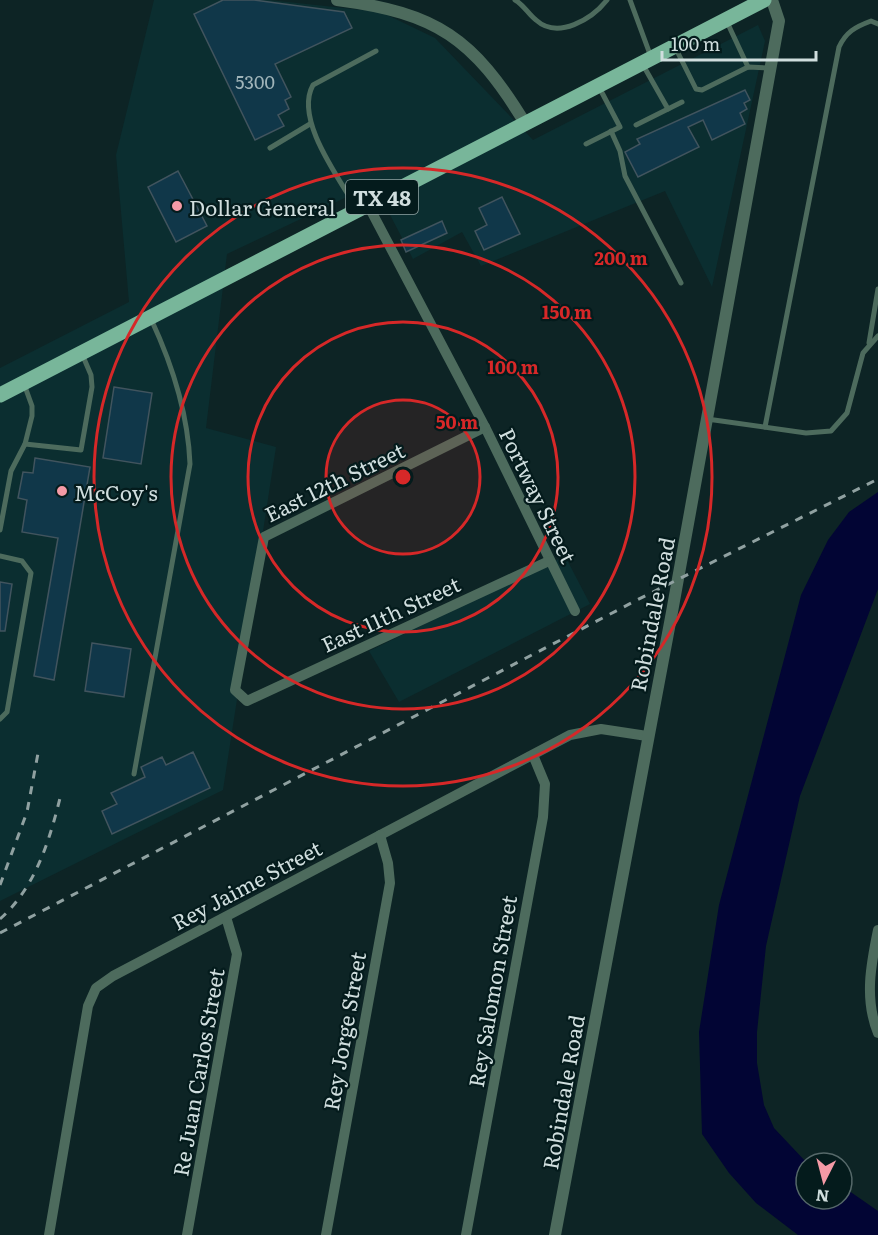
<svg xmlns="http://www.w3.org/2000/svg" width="878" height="1235" font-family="Literata,serif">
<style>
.built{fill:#0b2e30}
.water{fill:#020534}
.building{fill:#103749;stroke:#41545e;stroke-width:1.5}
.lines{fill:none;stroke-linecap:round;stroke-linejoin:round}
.service{stroke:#4d6b5d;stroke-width:5}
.minor{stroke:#4d6b5d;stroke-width:10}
.tertiary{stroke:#4d6b5d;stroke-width:12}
.primary{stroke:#78b69a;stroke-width:15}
.rail{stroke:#90a1a1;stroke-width:3;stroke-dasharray:8 8;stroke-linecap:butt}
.ring{fill:none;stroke:#d62828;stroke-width:3}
.poi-dot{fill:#f49aa6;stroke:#041b1c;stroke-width:2}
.labels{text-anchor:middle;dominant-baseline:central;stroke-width:4.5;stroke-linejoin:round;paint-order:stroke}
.number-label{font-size:18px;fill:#a0b4b9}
.shield{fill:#041b1c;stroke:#93a4a4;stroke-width:1.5}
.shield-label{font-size:20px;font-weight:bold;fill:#d0dede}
.poi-label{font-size:21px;fill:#d0dede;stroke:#041b1c;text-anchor:start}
.street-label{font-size:21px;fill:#d0dede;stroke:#041b1c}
.centre{fill:#d62828;stroke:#041b1c;stroke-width:3}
.ring-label{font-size:18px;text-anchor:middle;font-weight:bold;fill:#d62828;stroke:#041b1c;stroke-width:4.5;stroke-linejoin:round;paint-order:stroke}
</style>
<rect width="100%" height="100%" fill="#0d2425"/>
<g class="built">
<path d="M154 0H269L381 12 435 38 533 140 758 25 765 41 712 287 665 191 481 266 462 232 413 259 374 184 227 254 206 428 276 447 223 790 0 901V368L129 302 116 155Z"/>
<path d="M565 556 590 604 399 702 369 651Z"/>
</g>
<path class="water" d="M878 492V589L800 796 766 946 757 1032V1063L764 1105 774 1128 807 1163 806 1199H842V1186L878 1211V1235H798L756 1203 729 1173 702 1134 699 1032 719 905 801 595 828 540 849 512Z"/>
<g class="building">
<path d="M223 0H254L344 12 352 28 275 64 291 97 285 100 289 109 278 115 284 126 255 140 194 14Z"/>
<path d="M745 90 750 100 744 103 747 109 740 113 745 124 712 140 703 120 688 127 699 147 638 177 625 152 640 144 637 139Z"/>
<path d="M178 171 207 226 176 242 148 187Z"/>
<path d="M502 197 520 234 484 250 475 231 487 225 479 208Z"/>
<path d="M442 221 447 233 406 252 401 240Z"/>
<path d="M114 387 152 393 141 464 103 458Z"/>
<path d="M35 458 90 467 54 680 34 676 58 538 22 532 27 500 18 498 23 472 33 473Z"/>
<path d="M0 582 12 584 5 631H0Z"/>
<path d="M92 643 131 649 124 697 85 691Z"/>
<path d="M193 752 210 788 112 834 102 811 117 804 111 793 145 777 141 767 162 757 166 765Z"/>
</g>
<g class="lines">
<g class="service">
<path d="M515 0C524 5 528 14 536 20 558 40 592 19 607 0"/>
<path d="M630 0 651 57"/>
<path d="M727 22 748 67"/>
<path d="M675 47 696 89 702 90 748 67 770 68"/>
<path d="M668 109 682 102"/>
<path d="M636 125 668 109 643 65"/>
<path d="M611 131 620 151 625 176 681 283"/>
<path d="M586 144 620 127 599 87"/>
<path d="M270 148 310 124"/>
<path d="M357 209C339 178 294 119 313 85L376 51"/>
<path d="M869 343 878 289"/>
<path d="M707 419 806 433 831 431 847 413 863 353 878 336"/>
<path d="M765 427 839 47C846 32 855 27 871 21L878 24"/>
<path d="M25 444 81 450 92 387 91 375 82 354"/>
<path d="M0 530 11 471 25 444 32 416V406L24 384"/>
<path d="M0 556 22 561 31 573 7 712 0 719"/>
<path d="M134 774 190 464C188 413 172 364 151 319"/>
</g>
<g class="minor">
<path d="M368 205 485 427 575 611"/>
<path d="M485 427 264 537 235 690 247 701 549 561"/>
<path d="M878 930C871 964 864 999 878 1033"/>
<path d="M49 1235 88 1006 96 988 113 976 570 735 601 729 647 736"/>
<path d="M187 1235 237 954 226 917"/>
<path d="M326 1235 390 883 388 863 380 835"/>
<path d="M466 1235 543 817 545 784 533 755"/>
</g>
<g class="tertiary">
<path d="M337 0C437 13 473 38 525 123"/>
<path d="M555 1235 672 612 779 21 772 0"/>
</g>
<path class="primary" d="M0 395 764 0"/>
<g class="rail">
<path d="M0 885 27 812 39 748"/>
<path d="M0 919C36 887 50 839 61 794"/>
<path d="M0 933 637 600 878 479"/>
</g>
</g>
<circle cx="403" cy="477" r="77" fill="#d62828" fill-opacity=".12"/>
<g class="ring">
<circle cx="403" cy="477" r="77"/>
<circle cx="403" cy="477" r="155"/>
<circle cx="403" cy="477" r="232"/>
<circle cx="403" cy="477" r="309"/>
</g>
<g class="poi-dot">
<circle cx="177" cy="206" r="6"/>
<circle cx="62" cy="491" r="6"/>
</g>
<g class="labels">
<g class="number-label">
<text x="255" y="81">5300</text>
</g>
<rect class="shield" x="346" y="180" width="72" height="34" rx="4.5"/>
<g class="shield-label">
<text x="382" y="197">TX 48</text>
</g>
<g class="poi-label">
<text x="189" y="206">Dollar General</text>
<text x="74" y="491">McCoy's</text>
</g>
<g class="street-label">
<text transform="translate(334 481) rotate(-26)">East 12th Street</text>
<text transform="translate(539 495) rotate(64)">Portway Street</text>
<text transform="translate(390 613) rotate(-25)">East 11th Street</text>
<text transform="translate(651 614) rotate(-79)">Robindale Road</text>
<text transform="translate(246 884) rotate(-28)">Rey Jaime Street</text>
<text transform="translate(491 991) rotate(-80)">Rey Salomon Street</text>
<text transform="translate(343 1031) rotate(-80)">Rey Jorge Street</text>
<text transform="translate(197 1072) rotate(-80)">Re Juan Carlos Street</text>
<text transform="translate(562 1092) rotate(-80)">Robindale Road</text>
</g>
</g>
<circle cx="403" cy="477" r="9" class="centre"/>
<g class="ring-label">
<text x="621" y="265">200 m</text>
<text x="567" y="319">150 m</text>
<text x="513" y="374">100 m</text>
<text x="457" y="429">50 m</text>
</g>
<g transform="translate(824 1181) rotate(186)"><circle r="28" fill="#041b1c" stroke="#56696a" stroke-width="1.5"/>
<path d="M0-4.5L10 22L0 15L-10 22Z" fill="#f49aa6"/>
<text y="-9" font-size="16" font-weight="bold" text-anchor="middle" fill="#d0dede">N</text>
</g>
<path d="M662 51v9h154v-9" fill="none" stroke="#d0dede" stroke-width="3"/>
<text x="671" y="51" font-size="18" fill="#d0dede" stroke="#041b1c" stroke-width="4.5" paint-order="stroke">100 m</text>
</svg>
